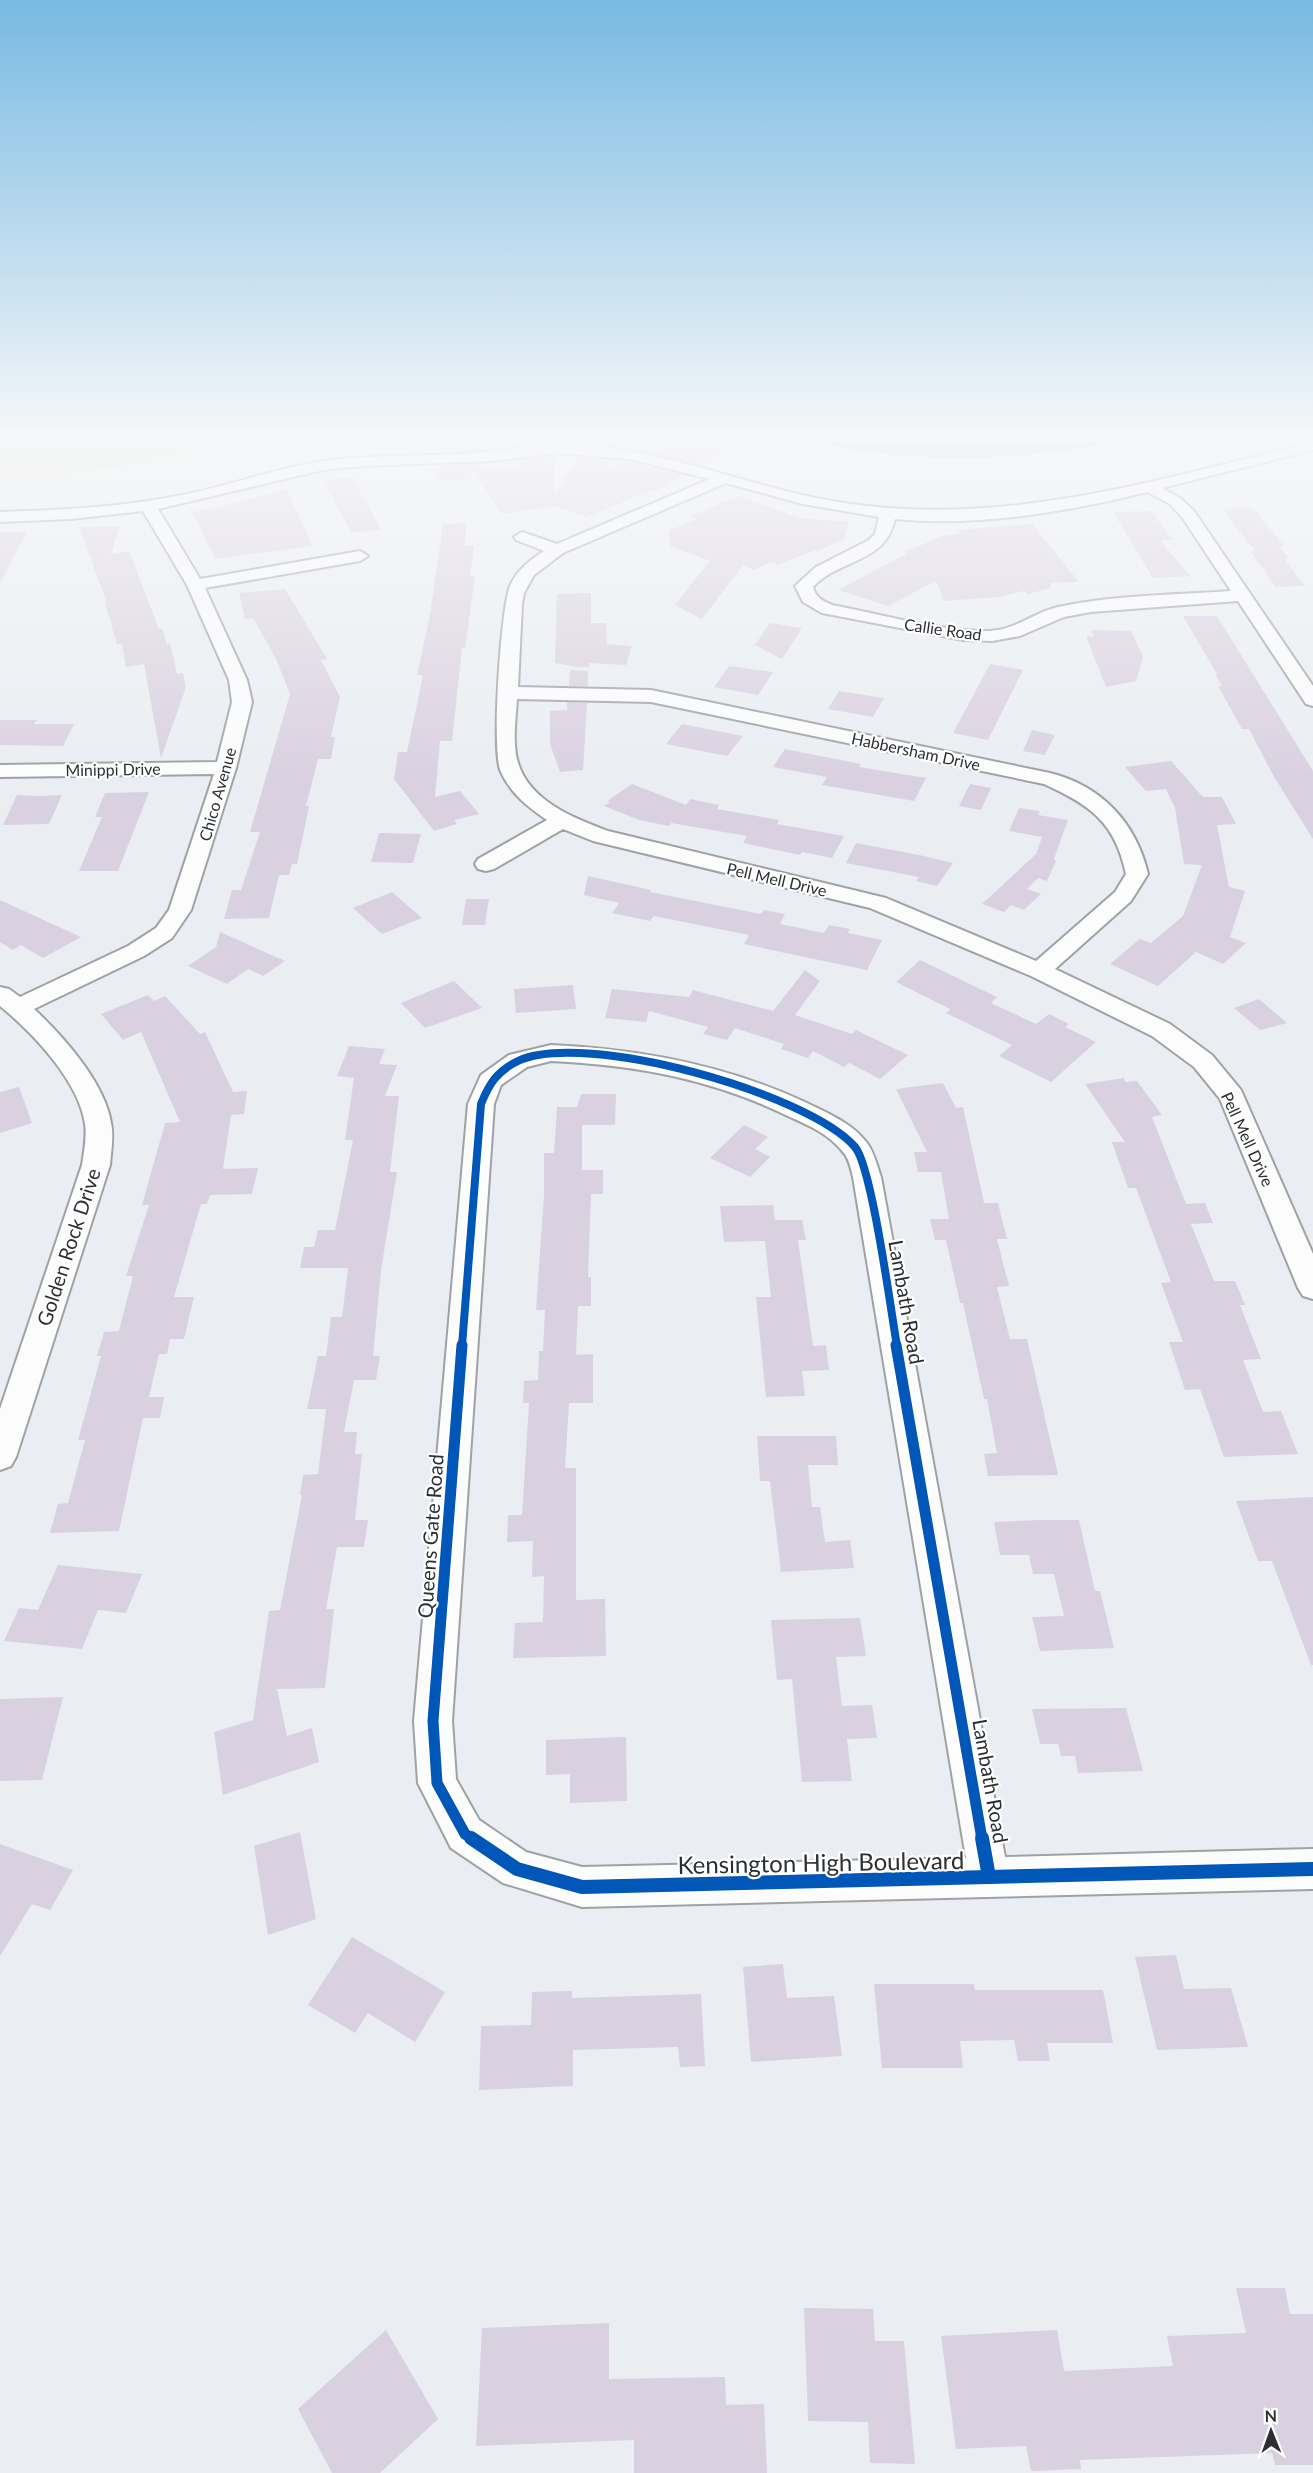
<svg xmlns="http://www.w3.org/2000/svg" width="1313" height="2473" font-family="Lato,sans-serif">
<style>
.green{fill:#dbe1c3}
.water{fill:#71c1d9}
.building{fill:#dad1e0}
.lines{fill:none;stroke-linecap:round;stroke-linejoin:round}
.minor-casing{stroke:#9fa2a4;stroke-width:4}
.minor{fill:#fcfcfd;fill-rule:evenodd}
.cycleway-far2-casing{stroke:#fff;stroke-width:12}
.cycleway-far1-casing{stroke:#fff;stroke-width:15}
.cycleway-casing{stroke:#fff;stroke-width:18}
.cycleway-far2{stroke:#0057b8;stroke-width:8}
.cycleway-far1{stroke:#0057b8;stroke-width:11}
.cycleway{stroke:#0057b8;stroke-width:14}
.labels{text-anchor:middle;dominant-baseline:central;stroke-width:4.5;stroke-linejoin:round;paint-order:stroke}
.far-street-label{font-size:16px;fill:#2c2f32;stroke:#fff}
.street-label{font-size:20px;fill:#2c2f32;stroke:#fff}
.near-street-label{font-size:24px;fill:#2c2f32;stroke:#fff}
</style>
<rect width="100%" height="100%" fill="#eaeef2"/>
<path class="green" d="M0 433H290L117 467 67 473 0 474Z"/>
<path class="water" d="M778 433H1152C1070 456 970 463 885 454 849 451 813 441 778 433Z"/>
<g class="building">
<path d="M520 433H553L554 443 520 445Z"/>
<path d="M589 433H625L618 447 584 444Z"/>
<path d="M447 435H481L479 450 443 452Z"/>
<path d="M664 435 695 441 693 442 729 450 701 465 639 451Z"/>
<path d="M554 456 555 497 577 457 612 460 606 472 623 461 684 475 656 491 652 490 586 517 555 506 502 514 472 470 471 481H438L441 465 477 464V469L519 468 520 460Z"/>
<path d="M352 477 381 529 352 533 323 481Z"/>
<path d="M287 489 312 546 216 559 192 512 217 508Z"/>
<path d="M738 496 800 518 849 522 844 539 818 551 815 550 778 565 771 562 754 570 743 565 702 619 675 605 710 561 670 546 669 531 697 519 691 516Z"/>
<path d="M1253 508 1285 547H1280L1289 559H1284L1305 586 1276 587 1250 551H1255L1222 509Z"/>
<path d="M1151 511 1173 540H1160L1190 576 1153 578 1113 512Z"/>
<path d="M467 523 464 546H474L470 576H475L465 648H462L452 741H440L435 797 460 791 479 814 454 820 457 824 434 831 394 779 398 752H407L423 675H417L430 615 443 524Z"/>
<path d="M1032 524 1079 582 1050 583 1051 588 1028 594 1024 591 998 597 944 601 936 581 888 606 838 590 908 553 905 552 942 536 961 534 958 530Z"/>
<path d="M120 526 111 554 129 551 159 629H162L167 644 170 643 177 674 183 673 186 687 161 758 144 664 126 667 122 644H117L105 603H107L79 527Z"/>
<path d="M0 532H27L0 583Z"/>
<path d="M285 589 327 659 321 660 340 697 331 737H335L331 759H318L306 806H309L297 864H292L289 875H279L269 918 224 919 232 890H241L260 832H250L290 694 276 659 253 618 245 619 239 593Z"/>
<path d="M591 593V623H606L607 644 632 646 626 665 589 663V667H579L555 663 557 594Z"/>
<path d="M1183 616H1217L1313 771V839L1273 775 1249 729H1242L1218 686H1222L1215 674H1217Z"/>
<path d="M770 623 802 628 782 659 755 645Z"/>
<path d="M1091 630 1131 631 1143 657 1136 681 1106 687 1086 636 1094 637Z"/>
<path d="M990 664 1023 670 988 740 953 733Z"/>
<path d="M729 666 773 672 758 695 714 687Z"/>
<path d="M570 670 588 671V686H569Z"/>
<path d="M839 691 884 698 873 717 828 709Z"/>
<path d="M567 702 587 703 583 770 560 772 550 744V711L567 710Z"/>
<path d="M0 720H37L34 724H74L63 746 0 745Z"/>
<path d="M682 724 743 736 727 756 666 744Z"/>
<path d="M1032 730 1055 735 1045 755 1023 751Z"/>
<path d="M785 749 861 764 859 767 926 778 914 801 822 785 827 777 773 767Z"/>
<path d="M1171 761 1203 797H1222L1236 824 1217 825 1229 887 1245 891 1230 937 1246 943 1223 964 1196 952 1158 986 1110 964 1140 939 1151 943 1183 916 1202 865 1184 864 1175 808 1166 789 1146 791 1125 767Z"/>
<path d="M632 784 686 805 690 799 719 805 717 809 779 820 777 824 844 836 832 858 802 852 800 855 743 843 747 836 671 823 669 826 639 820 604 806 610 802 607 801Z"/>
<path d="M970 784 991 788 981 810 959 806Z"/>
<path d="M149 792 118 871H79L102 817H95L105 793Z"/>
<path d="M17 795 40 796 62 795 49 824 3 825Z"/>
<path d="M1019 808 1040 811 1038 815 1068 820 1054 859 1056 861 1047 881 1038 878 1027 889 1041 894 1024 910 1011 905 1004 912 982 904 1036 854 1042 837 1009 831Z"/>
<path d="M379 833 421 834 413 863 371 862Z"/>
<path d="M856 843 924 856 953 863 937 886 916 881 919 877 846 863Z"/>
<path d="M588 876 651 890 650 892 761 914 764 910 785 914 780 924 824 933 829 925 850 929 848 933 882 940 867 970 790 954 744 944 749 935 654 916 650 921 612 913 619 903 584 895Z"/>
<path d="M392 892 422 918 382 934 353 908Z"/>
<path d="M466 899H489L485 925H462Z"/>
<path d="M0 900 81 937 43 958 21 945 13 950 0 942Z"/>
<path d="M220 932 285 961 263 976 248 969 227 984 188 966 216 947Z"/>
<path d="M920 960 997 997 991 1003 1036 1024 1049 1014 1069 1024 1065 1027 1096 1042 1051 1082 999 1056 1012 1045 946 1013 950 1009 896 982Z"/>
<path d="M805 970 820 981 795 1015 852 1034 856 1030 908 1055 880 1079 849 1063 844 1067 813 1051 808 1058 781 1049 784 1044 735 1028 727 1040 703 1034 708 1027 649 1011 646 1022 605 1018 612 989 689 997 693 990 773 1011Z"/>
<path d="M454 981 482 1008 425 1028 401 1003Z"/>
<path d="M573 985 576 1009 516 1013 514 989Z"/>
<path d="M148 995 154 1001 165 996 200 1034 205 1032 233 1092 247 1091 244 1114 231 1115 223 1169 258 1168 252 1194 210 1195 207 1204H201L174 1297H194L184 1339H170L167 1354H159L149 1397H164L160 1418H143L119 1531 50 1533 58 1504 68 1503 85 1440H78L101 1356H97L104 1332 119 1331 133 1276H126L149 1205H142L165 1123 180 1122 141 1032 123 1040 101 1014Z"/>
<path d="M1259 999 1287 1023 1260 1030 1234 1008Z"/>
<path d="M349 1046 385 1049 379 1064 397 1065 385 1096H399L390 1172H397L381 1270 373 1356H380L376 1380H354L344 1432H357L355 1454H362L355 1520H368L364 1547H337L326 1609H334L325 1688 277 1689 287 1736 312 1728 319 1762 223 1795 214 1732 253 1720 269 1611 280 1610 302 1495H300L303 1475 318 1474 326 1409H307L318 1356H326L331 1317H342L348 1268H300L304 1247H314L318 1230H335L353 1140H345L354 1078 337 1076Z"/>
<path d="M1124 1078 1125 1082 1137 1081 1162 1115 1152 1117 1186 1204 1205 1203 1213 1223 1191 1224 1214 1281H1235L1245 1305H1240L1261 1359 1243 1360 1263 1412 1281 1411 1298 1454 1224 1457 1200 1389 1185 1390 1169 1342H1183L1161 1283 1171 1282 1136 1188H1128L1112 1142H1125L1085 1084Z"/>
<path d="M943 1083 956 1108 963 1107 984 1203H998L1007 1239H997L1009 1286 997 1287 1010 1339H1027L1058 1475 988 1476 984 1454 997 1453 987 1399H984L963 1303H960L946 1240H935L930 1219H949L941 1172H918L914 1152H927L896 1089Z"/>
<path d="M19 1087 32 1123 0 1133V1092Z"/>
<path d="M581 1094H616L615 1125H582V1170H603V1194H591L588 1277H591V1306H578L576 1355 593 1354V1403H569L565 1468H576V1600L605 1599 606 1656 513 1658 515 1623 543 1622 544 1576 532 1577 533 1541 507 1542 508 1515H522L529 1403H523L524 1381 538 1380 539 1351H543L545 1310H536L544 1195V1153H554L557 1107H577Z"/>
<path d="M744 1125 768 1137 755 1149 770 1157 750 1177 710 1158Z"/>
<path d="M773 1205 775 1220H802L806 1240H798L813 1346 826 1345 829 1370 802 1371 805 1396 766 1397 756 1297H771L765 1241 724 1242 720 1206Z"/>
<path d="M757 1436H836L838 1465H808L812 1507H820L825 1542 850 1540 854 1568 781 1572 770 1481H760Z"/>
<path d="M1313 1497V1665H1311L1272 1561H1258L1236 1501Z"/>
<path d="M1040 1520H1079L1095 1591H1100L1114 1648 1040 1651 1032 1617 1064 1616 1054 1574H1033L1029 1555H1000L994 1522Z"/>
<path d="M58 1565 142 1574 126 1613 98 1610 82 1649 4 1641 19 1608 38 1610Z"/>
<path d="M860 1618 866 1656 836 1657 842 1706 872 1705 877 1738 847 1739 852 1781 802 1782 792 1679 777 1680 771 1620Z"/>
<path d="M63 1697 42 1780 0 1781V1699Z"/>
<path d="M1126 1708 1143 1771 1078 1773 1075 1756H1061L1058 1744H1040L1032 1709Z"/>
<path d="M626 1737 627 1801 570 1803V1774L546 1775V1740Z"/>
<path d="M300 1832 316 1919 268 1935 254 1846Z"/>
<path d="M0 1844 73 1870 50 1910 32 1904 0 1956Z"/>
<path d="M352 1937 445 1992 415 2042 368 2013 355 2033 308 2005Z"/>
<path d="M1176 1955 1184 1989 1231 1988 1248 2047 1157 2050 1135 1957Z"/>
<path d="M783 1964 787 1998 834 1996 842 2056 751 2062 743 1967Z"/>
<path d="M874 1984H974L975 1990H1103L1113 2043H1047L1050 2061H1018L1014 2040 960 2041 963 2068H882Z"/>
<path d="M572 1991V1998L701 1994 705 2066 680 2067 678 2047 573 2050V2086L479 2090 481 2026 531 2025 532 1992Z"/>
<path d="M1236 2288H1285L1290 2314H1313V2465H1275L1272 2453 1080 2460 1081 2469 1031 2471 1026 2446 956 2449 941 2336 1057 2330 1064 2371 1173 2366 1167 2336 1246 2333Z"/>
<path d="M804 2308 873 2309 875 2341H904L915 2464 870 2463 868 2422 808 2421Z"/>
<path d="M609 2323V2379L725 2377 726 2405 764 2404 767 2473H634V2440L476 2446 482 2328Z"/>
<path d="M386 2330 438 2419 380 2473H332L298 2409Z"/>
</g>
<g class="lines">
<g class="minor-casing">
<g id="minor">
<path d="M1313 442V450L1162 488 1180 498 1194 511 1313 686V706L1306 704 1238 601 1091 612 1064 617 1020 636 992 641 963 640 822 613 803 602 795 586 816 567 869 540 875 534 879 517 803 504 726 483 563 553 534 575 524 593 522 604 518 687 651 690 1050 773C1102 786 1136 823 1148 874L1131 901 1055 969 1170 1024 1212 1055 1241 1090 1313 1254V1299L1303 1296 1298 1288 1220 1099 1194 1067 1152 1036 1031 976 870 908 593 841 563 829 494 869 486 871 478 869 475 864 478 859 547 820C528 807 511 794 501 772 491 753 501 608 510 586 517 570 530 560 544 551L516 540 514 537 522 532 557 544 710 479 629 459 557 453 493 461 363 466 323 470 158 509 200 579 360 551 368 556 360 561 205 588 247 680 252 702 236 768 191 910 172 938 144 956 34 1009C63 1036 105 1083 111 1123 114 1137 111 1151 110 1165L16 1457 11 1466 0 1470V1409L82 1165C84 1151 87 1137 85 1124 79 1081 32 1032 0 1006V987L9 989 20 997 128 946 156 928 169 910 214 774 0 777V765L217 762 232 702 229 680 187 585 143 511 71 519 0 522V512C62 510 125 507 187 494 232 485 277 468 323 461 370 455 417 456 464 454 495 452 526 445 557 445 655 443 744 487 838 502 1000 529 1158 480 1313 442ZM1147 492 1170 504 1182 517 1231 591C1174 595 1114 595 1058 607 1035 612 1015 630 990 631 941 632 881 614 832 605 823 601 816 598 813 587 840 558 885 564 895 519 978 527 1066 512 1147 492ZM517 699 651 702 1044 784C1090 805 1115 822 1126 874L1115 892 1036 961 886 898 608 831C568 816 517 796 515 745 514 730 516 714 517 699Z"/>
<path d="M551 1045C640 1049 726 1065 807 1103 829 1114 852 1123 867 1143 874 1152 877 1166 881 1177L1005 1857 1313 1849V1889L582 1907 503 1883 451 1848 418 1783 414 1721 468 1104 481 1075 509 1055ZM551 1061C636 1065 713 1079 790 1117 810 1126 829 1134 843 1152 849 1158 851 1169 853 1177L966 1858 582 1867 526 1852 479 1820 456 1779 452 1721 494 1104 501 1085 527 1067Z"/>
</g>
</g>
<use href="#minor" class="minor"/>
<g class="cycleway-far2-casing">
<path id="cycleway-far2" d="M462 1346 481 1104C489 1084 497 1071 518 1061 584 1030 808 1093 855 1147 872 1167 891 1312 897 1346"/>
</g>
<g class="cycleway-far1-casing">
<g id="cycleway-far1">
<path d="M462 1345 433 1721 437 1783 465 1834 473 1839"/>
<path d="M896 1345 982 1839"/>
</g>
</g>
<g class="cycleway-casing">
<g id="cycleway">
<path d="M471 1838 517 1869 582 1887 989 1877"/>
<path d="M982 1838 989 1877"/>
<path d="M989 1877 1313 1869"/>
</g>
</g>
<use href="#cycleway-far2" class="cycleway-far2"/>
<use href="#cycleway-far1" class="cycleway-far1"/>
<use href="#cycleway" class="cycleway"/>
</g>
<linearGradient id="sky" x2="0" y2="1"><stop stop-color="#78b9e2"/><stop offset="0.56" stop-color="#f6f7f9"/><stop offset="1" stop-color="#f6f7f9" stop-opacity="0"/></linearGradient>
<rect width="1313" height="779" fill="url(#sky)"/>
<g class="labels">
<g class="far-street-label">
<text transform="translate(943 629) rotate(8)">Callie Road</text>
<text transform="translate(916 751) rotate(12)">Habbersham Drive</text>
<text transform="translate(113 769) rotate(-1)">Minippi Drive</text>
<text transform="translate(217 794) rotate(-74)">Chico Avenue</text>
<text transform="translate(777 879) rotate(13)">Pell Mell Drive</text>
<text transform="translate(1248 1139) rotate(65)">Pell Mell Drive</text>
</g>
<g class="street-label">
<text transform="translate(68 1247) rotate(-72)">Golden Rock Drive</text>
<text transform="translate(907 1302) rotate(80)">Lambath Road</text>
<text transform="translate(430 1536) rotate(-86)">Queens Gate Road</text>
<text transform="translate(991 1781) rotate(80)">Lambath Road</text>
</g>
<g class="near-street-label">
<text transform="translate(821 1862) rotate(-1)">Kensington High Boulevard</text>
</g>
</g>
<g transform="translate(1271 2431) rotate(359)" stroke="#ffffff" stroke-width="4.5" paint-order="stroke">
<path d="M0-4.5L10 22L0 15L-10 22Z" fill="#2c2f32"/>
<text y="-9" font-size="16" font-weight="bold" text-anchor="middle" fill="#2c2f32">N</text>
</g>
</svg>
